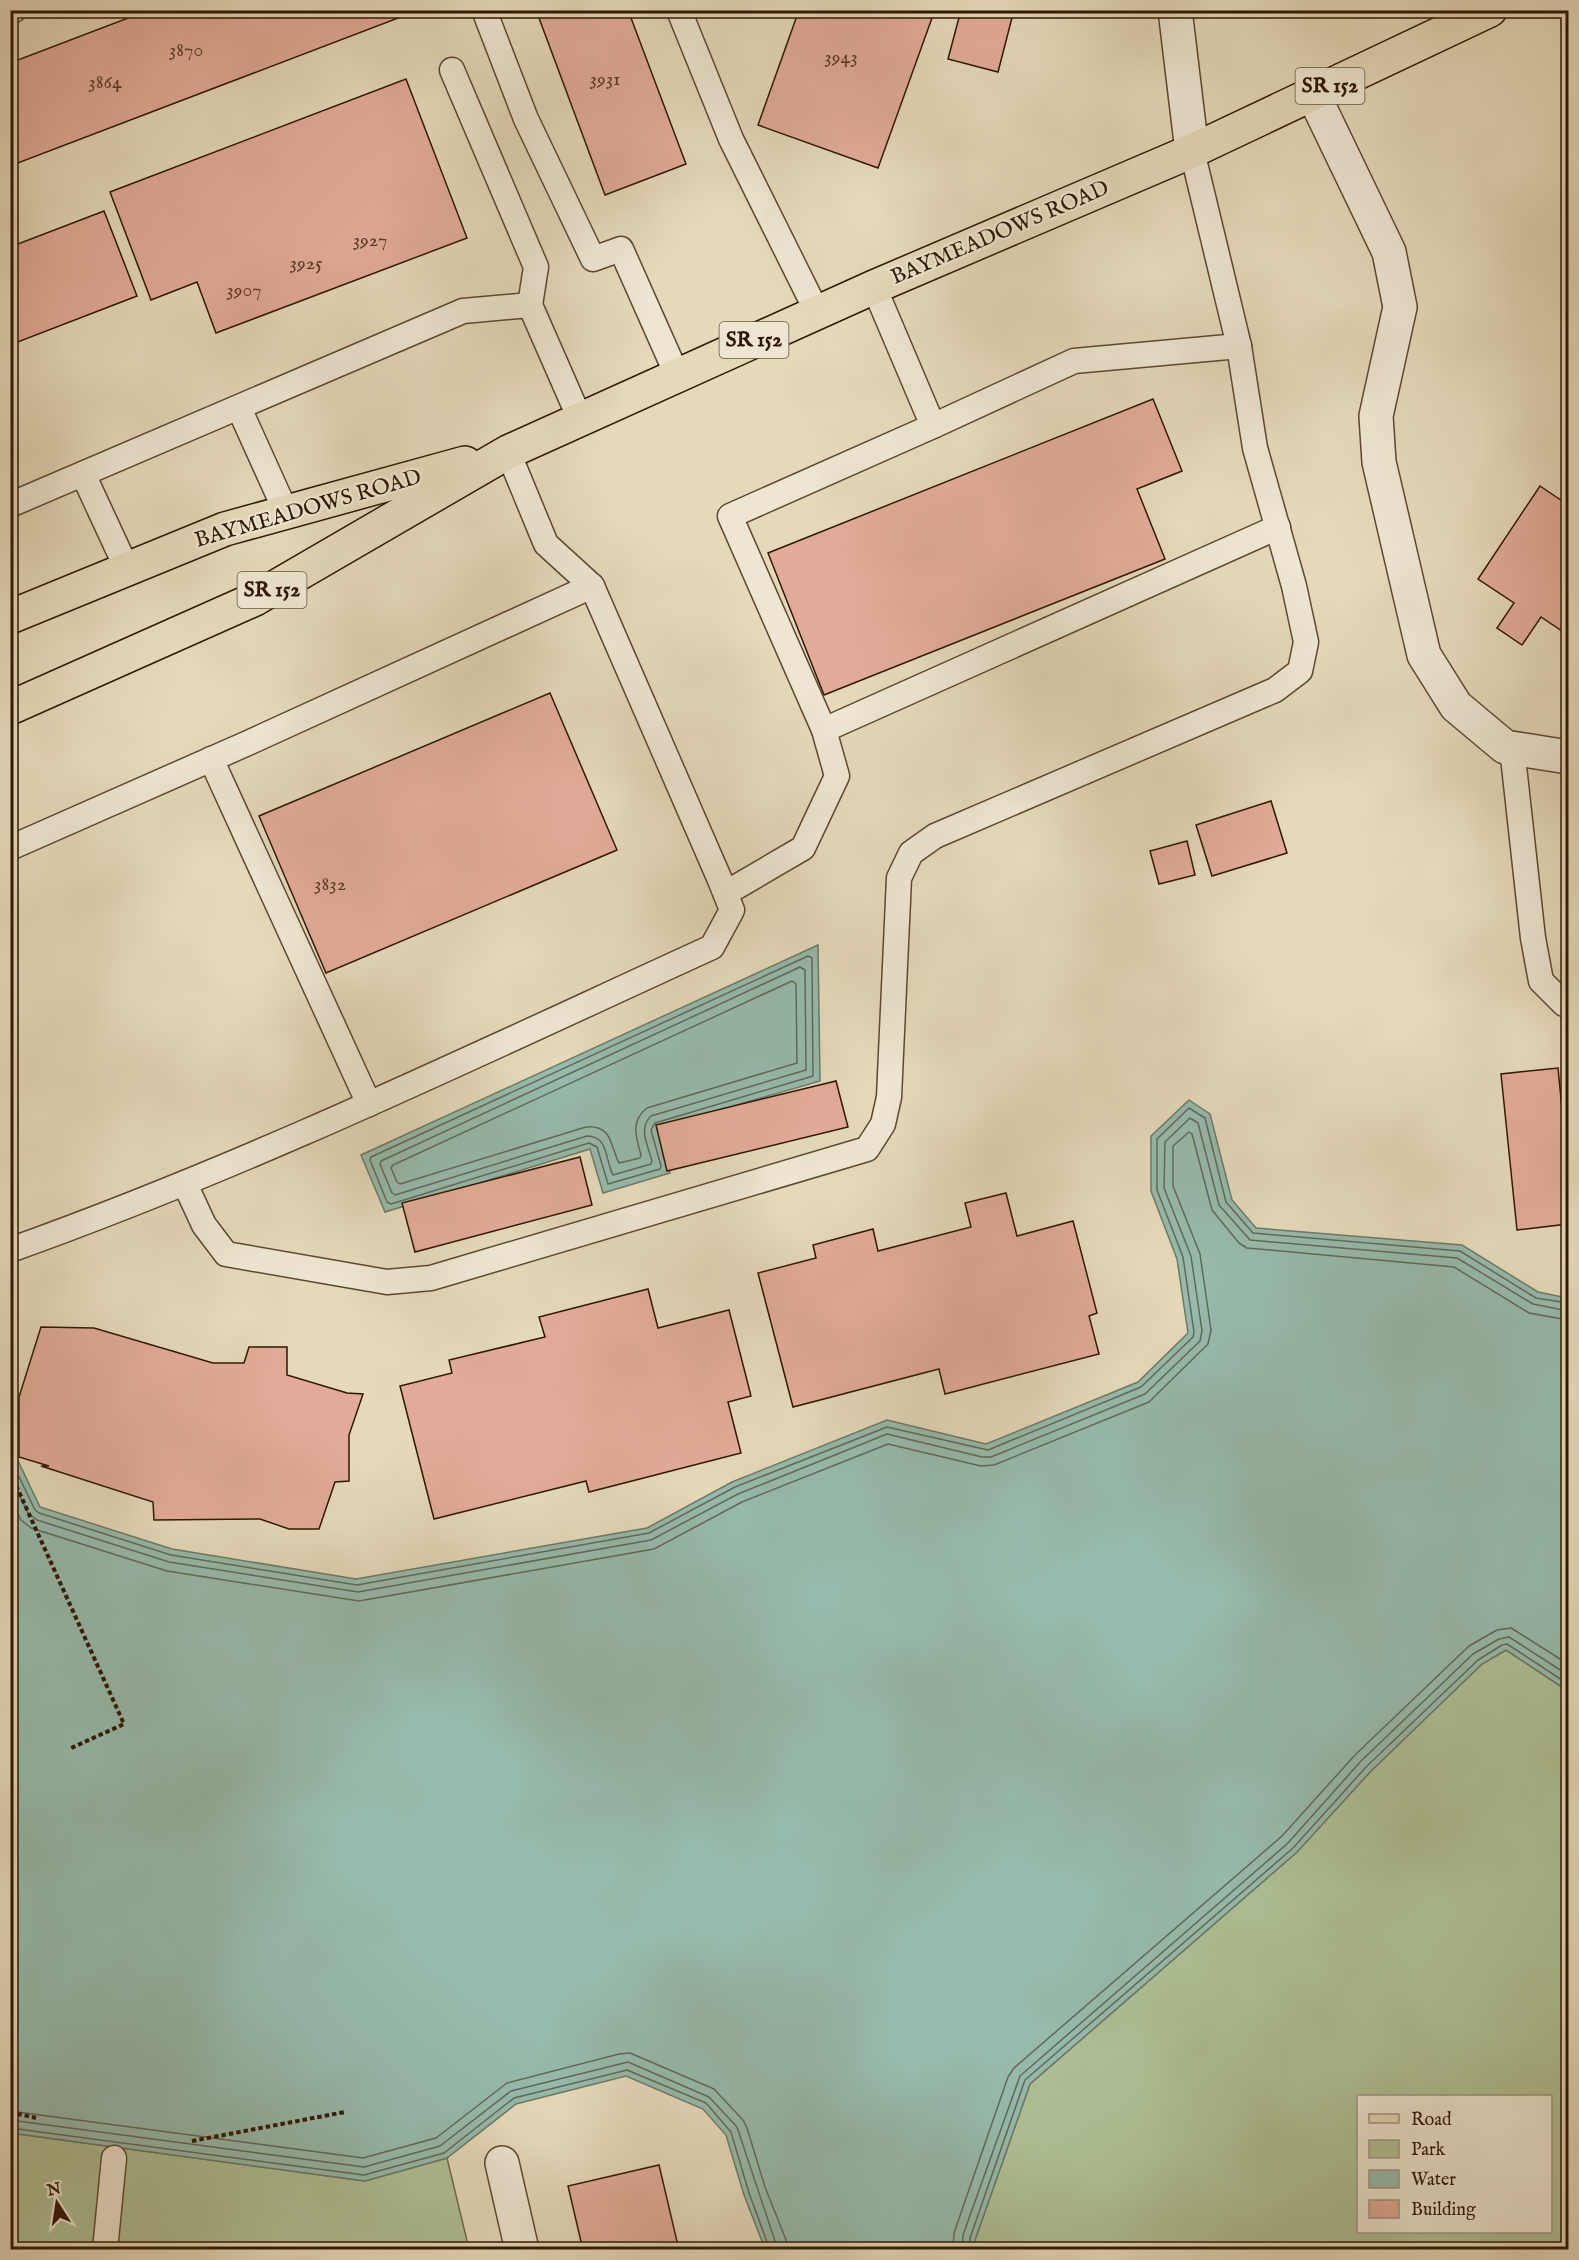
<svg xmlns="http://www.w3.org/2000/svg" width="1579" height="2260" font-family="'IM FELL English',serif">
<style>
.green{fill:#aec095;stroke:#6e6c4c;stroke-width:1.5;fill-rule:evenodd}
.water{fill:#96baac;stroke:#6c7968;stroke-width:1.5}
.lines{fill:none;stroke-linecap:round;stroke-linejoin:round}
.shore{stroke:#626857;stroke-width:1.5}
.building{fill:#e2ab98;stroke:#2e1702;stroke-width:1.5}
.service-casing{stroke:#5c4830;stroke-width:27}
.minor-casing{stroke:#5c4830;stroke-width:36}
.primary-casing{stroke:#2e1702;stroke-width:36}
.path{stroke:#2e1702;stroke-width:4;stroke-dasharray:4.5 3;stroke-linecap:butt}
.service{stroke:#eee6d2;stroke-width:24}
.minor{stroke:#eee6d2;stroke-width:33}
.primary{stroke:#e5d9ba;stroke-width:33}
.labels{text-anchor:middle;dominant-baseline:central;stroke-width:4.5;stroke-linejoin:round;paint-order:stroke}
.number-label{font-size:20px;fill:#5b3c28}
.shield{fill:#eee6d2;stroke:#685540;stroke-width:1.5}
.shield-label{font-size:21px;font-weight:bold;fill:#2e1702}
.street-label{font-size:22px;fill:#2e1702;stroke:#eee6d2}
</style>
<rect width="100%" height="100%" fill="#e5d9ba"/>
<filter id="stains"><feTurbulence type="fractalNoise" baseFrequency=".00333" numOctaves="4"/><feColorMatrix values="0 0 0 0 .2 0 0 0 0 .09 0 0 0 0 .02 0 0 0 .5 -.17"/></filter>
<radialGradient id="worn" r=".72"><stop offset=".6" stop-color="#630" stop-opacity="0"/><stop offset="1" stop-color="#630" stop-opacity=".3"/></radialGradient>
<g class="green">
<path d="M1506 1650 1568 1691V2249L976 2250 975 2240 1030 2084 1297 1852 1371 1771 1482 1664ZM1358 2096H1550V2232H1358Z"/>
<path d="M11 2133 365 2181 447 2158 469 2249 11 2250Z"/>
</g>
<g class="water">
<path d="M818 945 820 1081 657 1128 670 1173 603 1193 590 1149 385 1212 361 1155Z"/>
<path d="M1189 1100 1210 1114 1232 1200 1256 1228 1462 1245 1538 1292 1568 1298V1691L1506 1650 1482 1664 1371 1771 1297 1852 1030 2084 975 2240 976 2249H765L744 2195 726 2135 703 2109 626 2076 516 2104 447 2158 365 2181 11 2133 10 1444 40 1507 172 1549 356 1579 647 1528 732 1482 887 1420 986 1444 1138 1382 1188 1333 1177 1259 1151 1191V1136Z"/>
</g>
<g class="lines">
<g class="shore">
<path d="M808 956 812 958 813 1076 655 1123 651 1130 661 1166 660 1169 608 1184 597 1147 589 1143 391 1204 387 1202 370 1160 371 1157Z"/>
<path d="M800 967 805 970 806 1070 651 1116C638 1128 648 1146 652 1161L651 1164 613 1175C605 1161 609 1136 587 1136L395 1195 392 1193 380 1164 381 1161Z"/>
<path d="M792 981 796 984 797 1063 647 1108C630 1121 636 1137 641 1155L640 1158 619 1163C610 1146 613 1125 586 1127L400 1184 397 1182 391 1168 393 1165Z"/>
<path d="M10 1458 35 1510 39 1513 171 1555 357 1585 649 1533 735 1487 887 1427 988 1450 1141 1387 1193 1337 1194 1332 1183 1257 1157 1190V1139L1189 1108 1205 1118 1226 1202 1253 1233 1460 1251 1536 1298 1568 1303"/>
<path d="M10 1475 28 1513 37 1520 169 1562 358 1592 651 1540 738 1494 887 1434 982 1457H991L1145 1394 1200 1341 1202 1331 1191 1256 1164 1188 1165 1142 1190 1118 1198 1123 1219 1205 1250 1240 1457 1258 1533 1304 1568 1311"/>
<path d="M10 1497 21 1520 31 1528 167 1571 359 1601 654 1549 742 1502 888 1444 981 1466 994 1465 1149 1402 1208 1344 1211 1330 1200 1254 1173 1186V1146L1189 1132 1192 1134 1212 1210 1239 1243 1247 1248 1454 1267 1529 1313 1568 1320"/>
<path d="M10 2111 363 2158 436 2138 507 2083 619 2054 630 2053 714 2089 743 2120 747 2128 765 2187 786 2240 787 2250"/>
<path d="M10 2120 364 2167 440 2146 511 2091 628 2062 709 2097 737 2127 778 2250"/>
<path d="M10 2128 364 2175 444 2153 514 2098 627 2070 706 2103 731 2132 749 2193 770 2250"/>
<path d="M953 2250 954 2233 1008 2077 1014 2068 1282 1836 1355 1755 1469 1646 1497 1630 1511 1628 1568 1664"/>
<path d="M962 2250 963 2235 1020 2076 1288 1843 1361 1761 1473 1654 1499 1639 1509 1637 1568 1675"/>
<path d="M970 2250V2238L1025 2080 1293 1848 1367 1766 1478 1660 1502 1645 1507 1644 1568 1684"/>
</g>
</g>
<g class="building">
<path d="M149 10H419L10 166V63Z"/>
<path d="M536 10H628L686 164 605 195Z"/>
<path d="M799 10H911L932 18 878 168 758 125Z"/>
<path d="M961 10H1014L998 72 948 59Z"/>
<path d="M406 79 467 238 216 333 197 282 151 300 110 192Z"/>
<path d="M104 211 137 296 10 345V247Z"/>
<path d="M1153 399 1182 471 1137 489 1165 559 824 695 768 553Z"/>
<path d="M1540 486 1568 505V635L1541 617 1522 645 1497 628 1514 603 1478 579Z"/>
<path d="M550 693 617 850 326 973 259 816Z"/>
<path d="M1271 801 1287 853 1212 876 1196 825Z"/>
<path d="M1187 841 1195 875 1159 884 1150 851Z"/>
<path d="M1558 1068 1563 1119 1568 1118V1224L1517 1230 1501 1074Z"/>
<path d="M836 1081 848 1127 667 1171 656 1125Z"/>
<path d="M580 1157 592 1205 415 1252 402 1203Z"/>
<path d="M1006 1193 1017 1236 1073 1221 1097 1313 1089 1316 1099 1354 945 1394 939 1369 793 1407 758 1273 816 1258 813 1245 873 1229 878 1251 971 1227 965 1203Z"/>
<path d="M648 1289 658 1328 729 1310 751 1396 728 1402 741 1453 589 1492 586 1481 434 1519 400 1386 452 1373 449 1360 545 1337 539 1317Z"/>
<path d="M41 1327 94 1328 213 1363H244L249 1347H287V1375L347 1393 363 1394 349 1435V1481L335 1482 319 1529H289L260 1519 154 1520 153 1502 41 1466H49L19 1457V1397Z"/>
<path d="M659 2165 679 2250H583L568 2186Z"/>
</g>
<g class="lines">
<g class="service-casing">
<g id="service">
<path d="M484 10 526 119 593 259 621 249 677 375"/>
<path d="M685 10 680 13 731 139 817 312"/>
<path d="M10 12 14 10"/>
<path d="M452 70 536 267 530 305"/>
<path d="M874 287 933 426 1074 361 1239 346"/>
<path d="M239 408 286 512"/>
<path d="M83 474 127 569"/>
<path d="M10 505 463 311 530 305 580 419"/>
<path d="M824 730 1278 527"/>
<path d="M1512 748 1533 938 1541 981 1564 1004 1568 1005"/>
<path d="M211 759 369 1104"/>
<path d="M10 848 248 743 592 586"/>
<path d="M726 893 803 848 837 776 824 730 730 516 933 426"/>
<path d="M185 1184 204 1225 226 1254 387 1282 431 1278 867 1149 883 1124 889 1097 899 878 911 853 935 836 1275 690 1300 671 1306 642 1294 586 1255 448 1239 346 1192 151"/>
<path d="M10 1250C251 1164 480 1053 712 947L732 910 720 880 592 586 546 544 508 452"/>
<path d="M105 2250 114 2158"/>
</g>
</g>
<g class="minor-casing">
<g id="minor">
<path d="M1175 10 1192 151"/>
<path d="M1313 94 1389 252 1400 307 1376 416 1379 462 1424 655 1456 706 1505 747 1568 757"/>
<path d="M502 2163 522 2250"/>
</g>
</g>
<g class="primary-casing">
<g id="primary">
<path d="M10 617 225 529 465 463"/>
<path d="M10 708 255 599 508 452 874 287 1192 151 1490 10"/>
</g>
</g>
<g class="path">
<path d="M10 1472 124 1724 69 1749"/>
<path d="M10 2112 36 2118"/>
<path d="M192 2141 345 2112"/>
</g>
<use href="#service" class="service"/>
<use href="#minor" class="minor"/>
<use href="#primary" class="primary"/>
</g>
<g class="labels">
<g class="number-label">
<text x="186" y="50">3870</text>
<text x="841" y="57">3943</text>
<text x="605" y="79">3931</text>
<text x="105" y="82">3864</text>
<text x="370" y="240">3927</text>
<text x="306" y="263">3925</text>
<text x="244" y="290">3907</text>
<text x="330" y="884">3832</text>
</g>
<g class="shield">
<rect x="1295.5" y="68" width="69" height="36" rx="4.5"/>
<rect x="719.5" y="322" width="69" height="36" rx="4.5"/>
<rect x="237.5" y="572" width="69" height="36" rx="4.5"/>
</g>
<g class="shield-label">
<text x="1330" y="86">SR 152</text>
<text x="754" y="340">SR 152</text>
<text x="272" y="590">SR 152</text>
</g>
<g class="street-label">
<text transform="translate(1000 233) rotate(-23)">BAYMEADOWS ROAD</text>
<text transform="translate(308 509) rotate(-16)">BAYMEADOWS ROAD</text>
</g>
</g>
<rect width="1579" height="2260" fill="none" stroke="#e5d9ba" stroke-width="36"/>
<rect x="12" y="12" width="1555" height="2236" fill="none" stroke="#2e1702" stroke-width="3"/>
<rect x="18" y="18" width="1543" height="2224" fill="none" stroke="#2e1702" stroke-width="1.5"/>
<rect x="1357" y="2095" width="195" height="138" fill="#eee6d2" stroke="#a1937f" stroke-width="1.5"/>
<rect x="1369" y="2114" width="30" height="9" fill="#e5d9ba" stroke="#a1937f" stroke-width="1.5"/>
<text x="1411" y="2125" font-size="18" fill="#2e1702">Road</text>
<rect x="1369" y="2140" width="30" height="18" fill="#aec095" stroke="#a1937f" stroke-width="1.5"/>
<text x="1411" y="2155" font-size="18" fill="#2e1702">Park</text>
<rect x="1369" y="2170" width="30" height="18" fill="#96baac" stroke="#a1937f" stroke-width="1.5"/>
<text x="1411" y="2185" font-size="18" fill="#2e1702">Water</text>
<rect x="1369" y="2200" width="30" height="18" fill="#e2ab98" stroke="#a1937f" stroke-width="1.5"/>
<text x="1411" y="2215" font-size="18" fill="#2e1702">Building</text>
<g transform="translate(57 2203) rotate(348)" stroke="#eee6d2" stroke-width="4.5" paint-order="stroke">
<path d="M0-4.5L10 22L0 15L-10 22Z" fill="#2e1702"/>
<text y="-9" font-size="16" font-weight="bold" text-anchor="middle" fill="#2e1702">N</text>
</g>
<rect width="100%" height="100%" filter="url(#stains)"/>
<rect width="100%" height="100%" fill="url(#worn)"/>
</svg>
